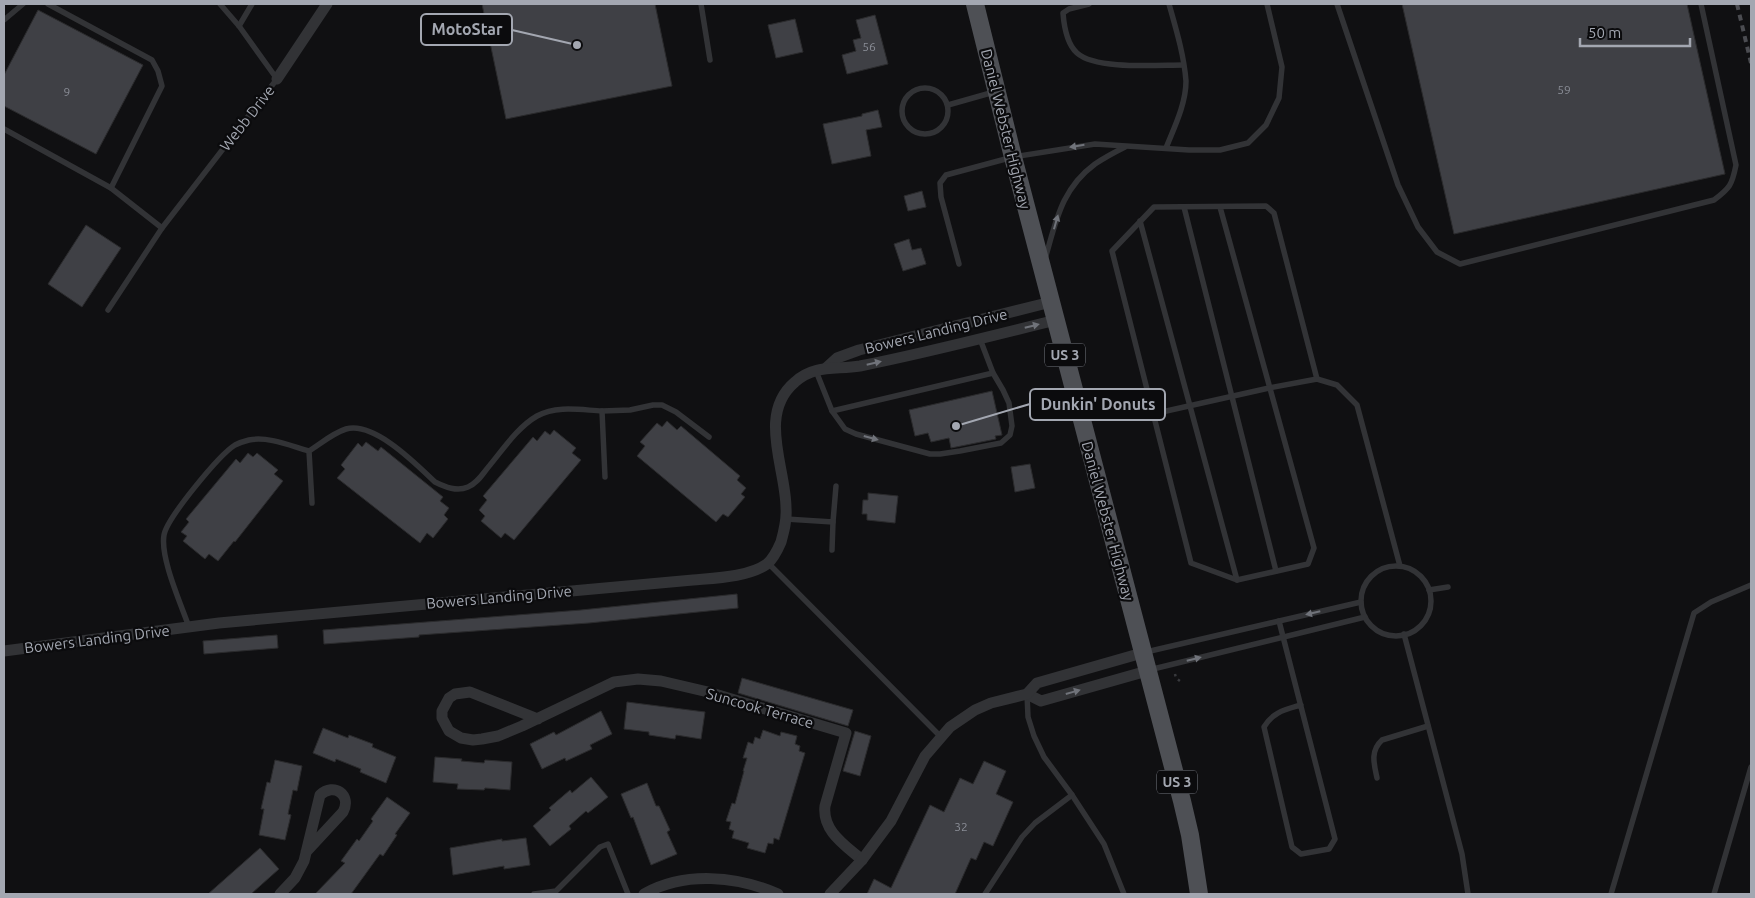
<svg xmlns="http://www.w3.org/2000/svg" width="1755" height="898" font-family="Ubuntu,sans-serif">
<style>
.building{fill:#3f4045;stroke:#2b2b2d}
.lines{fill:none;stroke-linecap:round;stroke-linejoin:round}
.path{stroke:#38393d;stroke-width:2.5;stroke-dasharray:2.5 4;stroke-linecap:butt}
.lane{stroke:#323336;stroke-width:5.5}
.street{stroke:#323336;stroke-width:11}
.primary{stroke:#4e5055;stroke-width:18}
.rail{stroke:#4b4c51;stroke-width:4;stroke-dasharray:6 5;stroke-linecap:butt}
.oneway{fill:#70737a}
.labels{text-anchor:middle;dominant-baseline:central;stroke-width:4.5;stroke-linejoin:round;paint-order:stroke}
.number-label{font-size:12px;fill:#8a8d96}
.shield{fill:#0b0b0d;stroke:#757880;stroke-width:1}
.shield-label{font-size:14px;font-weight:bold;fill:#a3a7b1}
.street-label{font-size:15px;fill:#a3a7b1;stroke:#0b0b0d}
.leader{fill:none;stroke:#a3a7b1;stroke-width:2}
.callout-dot{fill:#a3a7b1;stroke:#0b0b0d;stroke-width:2}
.callout{fill:#0b0b0d;stroke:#a3a7b1;stroke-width:2}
.callout-label{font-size:16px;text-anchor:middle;font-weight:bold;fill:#a3a7b1}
</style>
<rect width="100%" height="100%" fill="#101012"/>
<g class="building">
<path d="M482 4H655L672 86 506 119Z"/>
<path d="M1402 4H1687L1725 174 1454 234Z"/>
<path d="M38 10 143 65 96 154 4 106V75Z"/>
<path d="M875 15 888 64 847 74 842 55 856 51 853 40 861 38 856 20Z"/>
<path d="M795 19 803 52 776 58 768 25Z"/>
<path d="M878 110 882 127 866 130 871 156 832 164 823 124 862 116V114Z"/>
<path d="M922 191 926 207 908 211 904 196Z"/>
<path d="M86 225 121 248 82 307 48 284Z"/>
<path d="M909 239 912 250 921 248 926 264 903 271 894 244Z"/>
<path d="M992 391 1002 435 995 436 996 439 951 448 949 438 931 442 928 433 915 436 909 410Z"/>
<path d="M667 421 677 430 681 426 740 476 737 480 746 488 741 494 745 497 728 517 723 514 716 522 637 456 645 446 640 442 657 423 662 427Z"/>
<path d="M554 430 576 448 572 453 581 460 514 540 505 533 501 538 481 521 485 516 479 510 487 500 483 496 533 437 537 441 545 431 550 435Z"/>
<path d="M366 442 378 451 381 447 443 497 440 501 449 508 444 515 448 519 433 538 427 533 420 543 337 478 345 469 341 465 358 443 362 447Z"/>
<path d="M248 453 253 457 257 453 278 470 274 474 283 481 235 542 234 541 218 561 209 554 205 559 183 541 187 536 181 532 189 522 186 519 236 459 240 463Z"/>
<path d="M1030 464 1035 488 1015 492 1011 467Z"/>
<path d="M868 493 898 496 895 523 867 520V514H862L863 500H868Z"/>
<path d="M737 594 738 608 589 623 419 635V637L324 644 323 630 581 610Z"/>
<path d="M277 635 278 648 204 654 203 641Z"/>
<path d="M742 678 853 710 848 726 738 693Z"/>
<path d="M627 702 705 712 701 739 676 735 675 739 649 735V732L624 729Z"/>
<path d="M601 711 612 734 590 745 592 749 566 761 565 758 542 769 530 744 554 732 556 735Z"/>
<path d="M323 728 348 738 349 735 373 744 372 747 396 757 386 783 360 772 361 769 336 759 335 762 313 753Z"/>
<path d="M763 730 780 736 781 732 797 736 795 744 800 746 799 751 805 753 779 840 774 838 773 844 768 843 765 853 747 848 749 843 732 838 734 831 729 829 731 822 726 821 732 803 735 804 744 771H743L747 758H743L748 742 753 744 755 737 760 739Z"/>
<path d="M855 731 871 736 860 776 843 771Z"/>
<path d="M435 757 462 759 461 761 484 763 485 760 512 762 510 790 485 788 484 790 457 789 458 784 433 782Z"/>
<path d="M275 760 302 766 297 791 293 790 288 814 291 815 285 840 259 835 264 809H261L267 782 270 783Z"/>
<path d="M984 761 1006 771 996 794 1013 802 993 846 984 842 976 860 971 858 955 894H867L874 879 891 888 930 805 944 812 960 778 973 784Z"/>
<path d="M591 777 608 797 588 813 586 811 569 826 571 829 550 846 533 826 551 810 549 808 570 790 572 793Z"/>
<path d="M647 783 656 806H659L670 830 667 832 677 854 651 865 633 817 631 818 621 794Z"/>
<path d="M387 797 410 813 395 834 397 835 383 856 380 854 351 894H315L345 863 341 861 357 839 359 841 373 821 371 819Z"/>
<path d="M526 838 530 865 504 869V866L453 875 450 848 502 839V841Z"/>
<path d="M260 848 279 869 251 894H208Z"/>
</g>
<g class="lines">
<path class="path" d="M1175 674 1176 678 1180 681"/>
<g class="lane">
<path d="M48 4 152 60 158 71 162 86 111 188"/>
<path d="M701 4 710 60"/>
<path d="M1089 4 1069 9 1063 13C1064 26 1067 44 1077 53 1096 70 1157 65 1183 65"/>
<path d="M1337 4 1398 185 1418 227 1437 252 1460 264 1714 200C1730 188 1732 185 1736 165L1701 4"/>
<path d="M4 20 23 4"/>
<path d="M239 26 252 4"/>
<circle cx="925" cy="111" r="23"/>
<path d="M948 105 994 92"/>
<path d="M4 129 111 188 162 228"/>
<path d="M1166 148C1174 128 1186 104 1186 81 1184 55 1176 29 1169 4"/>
<path d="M1184 207 1276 571"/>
<path d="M1220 207 1314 548 1308 564 1237 580 1191 563 1112 251 1154 207 1266 206 1274 213 1317 379"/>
<path d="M1140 221 1237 580"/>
<path d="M1045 259C1056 222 1061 189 1095 164 1104 158 1115 152 1125 147"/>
<path d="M959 264 941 197 940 183 946 175 1013 157 1095 144 1189 150H1220L1248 143 1266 125 1279 98 1282 67 1267 4"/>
<path d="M108 310 162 228 277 79 239 26 220 4"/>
<path d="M816 371 832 411 993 373"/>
<path d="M602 411 630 410 653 405H662L676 412 709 437"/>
<path d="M832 411 845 429 856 434 930 454H940L960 451 1001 443 1010 435 1012 426 1009 403 1003 390 993 373 980 339"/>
<path d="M1153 414 1269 388 1317 379 1337 385 1357 405 1400 566"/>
<path d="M312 503 309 451C320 444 333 433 346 429 374 421 416 464 435 482 445 487 457 492 468 487 478 483 483 473 490 465 504 448 518 427 537 416 557 405 581 410 602 411L605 477"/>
<path d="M786 519 833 522 836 486"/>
<path d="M832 550 833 522"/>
<path d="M768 563 941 737"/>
<circle cx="1396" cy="601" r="35"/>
<path d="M1429 590 1448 587"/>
<path d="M1279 621 1335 839 1329 849 1301 854 1292 847 1264 727C1273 712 1284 710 1301 705"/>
<path d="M189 627C181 604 160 558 164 535 167 518 219 455 235 445 239 443 245 441 249 440 268 436 291 446 309 451"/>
<path d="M1404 634 1462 854 1468 894"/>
<path d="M1146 652 1361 602"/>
<path d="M1149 670 1365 617"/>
<path d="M1027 694 1028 717 1034 736 1044 757 1072 795 1104 844 1124 894"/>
<path d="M1377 778C1374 764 1370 751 1382 740L1428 726"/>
<path d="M534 894 556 891 600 847 608 844 628 894"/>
<path d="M985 894 1022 837 1035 823 1072 795"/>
<path d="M1611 894 1694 613 1711 602 1751 585"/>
<path d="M1714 894 1751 767"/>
</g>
<g class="street">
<path d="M277 79 327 4"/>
<path d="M826 368 837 358 859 350 1051 302"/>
<path d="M4 651 219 623 693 580C715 578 749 577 767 564 773 559 778 549 781 542 784 531 787 520 786 508 786 468 757 414 795 382 815 364 836 370 860 366 926 353 991 336 1056 320"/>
<path d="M1027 694 1041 701 1147 671"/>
<path d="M538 719 470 692 455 694 449 698 442 711V718L449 731 461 738 473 740 482 739 498 736 522 726 614 682 638 679 661 681 708 692 846 733 825 806C822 831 845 845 862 860"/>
<path d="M280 894 295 878 304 861 320 795C334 782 352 795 343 812L306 852"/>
<path d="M644 894C685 871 737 876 778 894"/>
<path d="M830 894 862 860 891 821 925 756 950 727 975 710 991 703 1027 694 1037 683 1142 653"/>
</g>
<path class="primary" d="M975 4 1013 157 1182 801 1190 835 1199 894"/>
<path class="rail" d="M1737 4 1751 63"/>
</g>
<defs><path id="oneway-solid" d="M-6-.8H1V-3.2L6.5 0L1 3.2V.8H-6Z" transform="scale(1.25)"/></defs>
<g class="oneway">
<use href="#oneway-solid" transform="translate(1077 146) rotate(171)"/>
<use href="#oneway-solid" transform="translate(1056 222) rotate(-74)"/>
<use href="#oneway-solid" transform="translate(1032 326) rotate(-14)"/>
<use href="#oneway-solid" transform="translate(874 363) rotate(-13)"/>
<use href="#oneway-solid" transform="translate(871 438) rotate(15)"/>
<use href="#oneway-solid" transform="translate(1313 613) rotate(167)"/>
<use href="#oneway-solid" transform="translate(1194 659) rotate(-14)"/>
<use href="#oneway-solid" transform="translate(1073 692) rotate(-16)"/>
</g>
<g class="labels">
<g class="number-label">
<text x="869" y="46">56</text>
<text x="1564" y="89">59</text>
<text x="67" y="91">9</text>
<text x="961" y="826">32</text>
</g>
<g class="shield">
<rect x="1045" y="343.5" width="40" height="23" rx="4"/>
<rect x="1157" y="770.5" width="40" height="23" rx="4"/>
</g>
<g class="shield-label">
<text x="1065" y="355">US 3</text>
<text x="1177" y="782">US 3</text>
</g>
<g class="street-label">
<text transform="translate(247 118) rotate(-52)">Webb Drive</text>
<text transform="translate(1006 129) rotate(76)">Daniel Webster Highway</text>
<text transform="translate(936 331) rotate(-14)">Bowers Landing Drive</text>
<text transform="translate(1108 521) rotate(75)">Daniel Webster Highway</text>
<text transform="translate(499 597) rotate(-5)">Bowers Landing Drive</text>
<text transform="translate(97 639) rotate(-7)">Bowers Landing Drive</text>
<text transform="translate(760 708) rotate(16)">Suncook Terrace</text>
</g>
</g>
<path class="leader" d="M577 45L512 30M956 426L1030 404"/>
<g class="callout-dot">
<circle cx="577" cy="45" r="5"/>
<circle cx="956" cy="426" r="5"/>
</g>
<g class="callout">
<rect x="421" y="14" width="91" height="31" rx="5"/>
<rect x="1030" y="389" width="135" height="31" rx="5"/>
</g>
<g class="callout-label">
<text x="467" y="35">MotoStar</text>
<text x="1098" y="410">Dunkin' Donuts</text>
</g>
<rect width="1755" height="898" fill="none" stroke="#a3a7b1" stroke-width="10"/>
<path d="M1580 38v8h110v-8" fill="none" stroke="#a3a7b1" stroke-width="2.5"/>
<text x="1588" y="38" font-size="15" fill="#a3a7b1" stroke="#0b0b0d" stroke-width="4" paint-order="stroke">50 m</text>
</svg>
